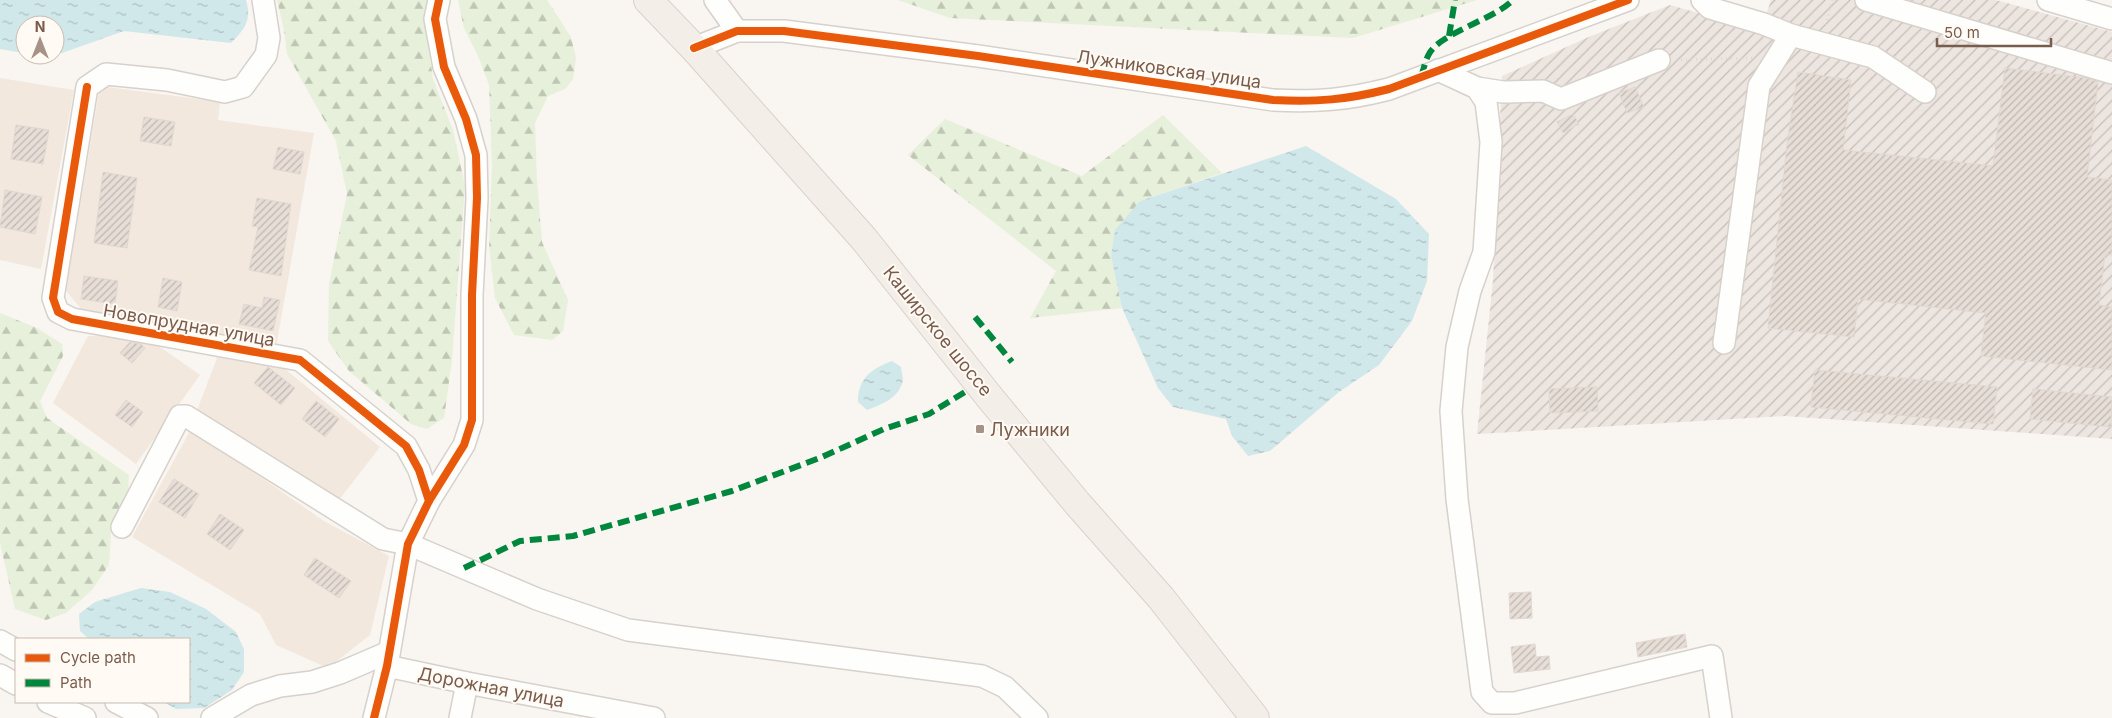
<svg xmlns="http://www.w3.org/2000/svg" width="2112" height="718" font-family="Inter,sans-serif">
<style>
.residential{fill:#f2e8de}
.industrial{fill:url(#industrial-furrows)}
.forest{fill:url(#forest-firs)}
.water{fill:url(#water-ripples)}
.building{fill:url(#building-hatch);stroke:#e2d8d2}
.lines{fill:none;stroke-linecap:round;stroke-linejoin:round}
.minor-casing{stroke:#d7d1cb;stroke-width:24}
.major-casing{stroke:#dad1cc;stroke-width:30}
.path{stroke:#dcd5d0;stroke-width:2.5;stroke-dasharray:1 4;stroke-linecap:butt}
.minor{stroke:#fefefd;stroke-width:21}
.major{stroke:#f3eee8;stroke-width:28}
.quiet{stroke:#00873e;stroke-width:6;stroke-dasharray:12 6;stroke-linecap:butt}
.cycleway-casing{stroke:#fffaf3;stroke-width:11}
.cycleway{stroke:#e8590c;stroke-width:8}
.poi-dot{fill:#a69286;stroke:#fffaf3;stroke-width:2}
.labels{text-anchor:middle;dominant-baseline:central;stroke-width:4;stroke-linejoin:round;paint-order:stroke}
.street-label{font-size:18px;fill:#7a5c4d;stroke:#fffaf3}
.poi-label{font-size:18px;fill:#7a5c4d;stroke:#fffaf3;text-anchor:start}
</style>
<defs>
<pattern id="industrial-furrows" width="10" height="10" patternUnits="userSpaceOnUse" patternTransform="scale(1.25)"><rect width="10" height="10" fill="#ede5e0"/><path d="M-1 1l2-2M0 10L10 0M9 11l2-2" fill="none" stroke="#c5bdb8"/></pattern>
<pattern id="forest-firs" width="22" height="20" patternUnits="userSpaceOnUse" patternTransform="scale(1.25)"><rect width="22" height="20" fill="#e7f0db"/><path d="M5 1l3.5 6h-7zM16 11l3.5 6h-7z" fill="#c0c6b4"/></pattern>
<pattern id="water-ripples" width="26" height="14" patternUnits="userSpaceOnUse" patternTransform="scale(1.25)"><rect width="26" height="14" fill="#d0e8ea"/><path d="M2 4q2-2 4 0t4 0M15 11q2-2 4 0t4 0" fill="none" stroke="#aebfc0"/></pattern>
<pattern id="building-hatch" width="6" height="6" patternUnits="userSpaceOnUse" patternTransform="scale(1.25)"><rect width="6" height="6" fill="#e6ded7"/><path d="M-1 1l2-2M0 6l6-6M5 7l2-2" fill="none" stroke="#bfb7b1"/></pattern>
</defs>
<rect width="100%" height="100%" fill="#f9f5f0"/>
<g class="residential">
<path d="M0 78 74 90 41 269 0 260Z"/>
<path d="M100 86 220 102 218 120 314 133 276 347 82 310 66 291Z"/>
<path d="M143 335 200 375 136 464 53 403 88 336Z"/>
<path d="M220 350 273 359 380 447 338 501 196 413Z"/>
<path d="M191 429 324 521 389 556 370 635 328 668 276 645 260 614 132 537Z"/>
</g>
<path class="industrial" d="M1771 0H1996L2112 32V439L1785 416 1477 434 1493 280 1502 76 1591 36 1670 5 1761 31Z"/>
<g class="forest">
<path d="M277 0H433L426 28 433 79 453 130 465 186 452 360 444 418 427 429 411 424 349 371 328 341 329 284 347 194 336 141 287 54 284 30Z"/>
<path d="M458 0H547L571 37 576 58 573 79 565 89 548 96 535 123 537 181 542 242 568 300 563 331 552 340 514 335 495 298 489 247 492 165 489 85 478 56 464 28Z"/>
<path d="M898 0H1477L1353 38 950 18Z"/>
<path d="M1163 115 1222 173 1140 201 1111 256 1122 308 1030 318 1056 271 908 155 945 119 1082 176Z"/>
<path d="M0 313 37 328 62 344 63 356 40 401 47 418 129 475 128 492 111 532 109 565 92 590 66 613 46 620 15 609 0 543Z"/>
</g>
<g class="water">
<path d="M0 0H246C252 20 245 29 231 43L124 31 62 53H55V25H25V53H23L0 49Z"/>
<path d="M1306 146 1396 199 1429 234 1427 281 1412 321 1379 365 1339 392 1270 451 1248 456 1232 436 1226 419 1173 407 1158 388 1122 308 1111 256 1115 230 1140 201Z"/>
<path d="M892 361 901 367C901 370 903 376 903 379 901 397 881 405 867 410L858 402C858 378 871 369 892 361Z"/>
<path d="M141 588 170 592 206 609 236 632 244 649V672L232 690 204 708 176 709 164 702H189V639H89L80 631 79 614 95 602Z"/>
</g>
<g class="building">
<path d="M2005 68 2086 78 2098 82 2087 177 2112 180V255L2105 254 2099 305 2112 307V370L1981 356 1986 313 1858 299 1854 337 1768 328 1787 144 1798 72 1851 80 1843 150 1993 166Z"/>
<path d="M1635 87 1644 107 1627 113 1619 93Z"/>
<path d="M1573 114 1579 124 1563 133 1557 122Z"/>
<path d="M144 117 175 122 171 146 140 141Z"/>
<path d="M16 125 49 130 43 164 11 159Z"/>
<path d="M278 147 304 152 300 174 273 169Z"/>
<path d="M103 172 137 178 127 248 94 243Z"/>
<path d="M5 190 42 197 35 234 0 227Z"/>
<path d="M257 198 291 204 281 276 249 270 258 227 252 226Z"/>
<path d="M84 276 118 281 115 304 81 299Z"/>
<path d="M163 278 182 282 177 311 158 307Z"/>
<path d="M264 297 280 300 273 331 239 324 244 304 262 308Z"/>
<path d="M130 342 141 344 145 348 132 363 120 353Z"/>
<path d="M268 367 295 388 281 405 254 383Z"/>
<path d="M1815 370 1997 387 1993 424 1811 407Z"/>
<path d="M1597 387 1598 411 1550 413 1549 389Z"/>
<path d="M2033 389 2112 397 2111 427 2030 419Z"/>
<path d="M126 400 143 412 132 427 115 415Z"/>
<path d="M316 401 339 419 325 437 302 419Z"/>
<path d="M174 479 199 494 185 518 159 502Z"/>
<path d="M220 514 244 530 230 550 207 534Z"/>
<path d="M315 558 351 581 339 598 304 575Z"/>
<path d="M1531 592 1532 618 1510 619 1509 593Z"/>
<path d="M1685 634 1687 647 1638 657 1636 643Z"/>
<path d="M1535 644 1536 657 1549 656 1550 669 1514 673 1511 647Z"/>
</g>
<g class="lines">
<g class="minor-casing">
<g id="minor">
<path d="M263 0 269 38 266 55 243 87 225 92 167 80 106 74 87 87 53 298 58 312 72 319 300 360 406 446 419 470 429 501 408 544 387 666 374 718"/>
<path d="M715 0 737 31"/>
<path d="M1702 0 1710 8 1764 24 1791 35 1759 86 1724 343"/>
<path d="M1866 0 2112 73"/>
<path d="M2048 0 2112 19"/>
<path d="M1791 35 1873 57 1925 92"/>
<path d="M694 48 737 31H784L978 56 1273 100C1317 102 1346 100 1389 89L1628 0"/>
<path d="M1438 70 1477 88 1486 102 1491 142 1484 252 1470 291 1457 347 1451 411 1457 499 1482 692 1492 703H1515L1712 656 1721 718"/>
<path d="M1477 88 1503 92 1543 91 1561 99 1659 60"/>
<path d="M429 501 464 445 472 420V295L477 198 476 155 466 119 444 67 435 19 439 0"/>
<path d="M122 527 180 416H186L383 539 408 544 537 599 628 630 982 676 1005 687 1037 718"/>
<path d="M0 641 16 650"/>
<path d="M387 666 467 683 654 718"/>
<path d="M0 675 16 684"/>
<path d="M48 702 85 718"/>
<path d="M116 702 147 718"/>
<path d="M212 718 251 695 280 686 312 682 340 673 389 652"/>
<path d="M460 718 467 683"/>
</g>
</g>
<g class="major-casing">
<path id="major" d="M648 0 694 48 864 239 991 399 1077 503 1161 598 1255 718"/>
</g>
<g class="path">
<path d="M1826 25 1832 0"/>
<path d="M1676 60 1755 58"/>
</g>
<use href="#minor" class="minor"/>
<use href="#major" class="major"/>
<g class="quiet">
<path d="M1449 36 1455 0"/>
<path d="M1421 76C1424 69 1425 61 1429 54 1440 33 1493 20 1513 0"/>
<path d="M975 317 1012 362"/>
<path d="M464 568 520 541 573 536 732 491 822 457 884 429 929 414 965 392"/>
</g>
<g class="cycleway-casing">
<g id="cycleway">
<path d="M694 48 737 31H784L978 56 1273 100C1317 102 1346 100 1389 89L1628 0"/>
<path d="M87 87 53 298 58 312 72 319 300 360 406 446 419 470 429 501 408 544 387 666 374 718"/>
<path d="M429 501 464 445 472 420V295L477 198 476 155 466 119 444 67 435 19 439 0"/>
</g>
</g>
<use href="#cycleway" class="cycleway"/>
</g>
<rect class="poi-dot" x="975" y="424" width="10" height="10" rx="2.5"/>
<g class="labels">
<g class="street-label">
<text transform="translate(1169 69) rotate(8)">Лужниковская улица</text>
<text transform="translate(189 325) rotate(10)">Новопрудная улица</text>
<text transform="translate(938 331) rotate(51)">Каширское шоссе</text>
<text transform="translate(491 687) rotate(11)">Дорожная улица</text>
</g>
<g class="poi-label">
<text x="990" y="429">Лужники</text>
</g>
</g>
<rect x="15" y="638" width="175" height="65" fill="#fffaf3" stroke="#cabbb1"/>
<rect x="25" y="654" width="25" height="8" fill="#e8590c" stroke="#cabbb1"/>
<text x="60" y="663" font-size="15" fill="#7a5c4d">Cycle path</text>
<rect x="25" y="679" width="25" height="8" fill="#00873e" stroke="#cabbb1"/>
<text x="60" y="688" font-size="15" fill="#7a5c4d">Path</text>
<g transform="translate(40 40)"><circle r="24" fill="#fffaf3" stroke="#cabbb1"/>
<path d="M0-4L9 19L0 12L-9 19Z" fill="#a69286"/>
<text y="-8" font-size="14" font-weight="bold" text-anchor="middle" fill="#7a5c4d">N</text>
</g>
<path d="M1937 38v8h114v-8" fill="none" stroke="#7a5c4d" stroke-width="2.5"/>
<text x="1944" y="38" font-size="15" fill="#7a5c4d" stroke="#fffaf3" stroke-width="4" paint-order="stroke">50 m</text>
</svg>
